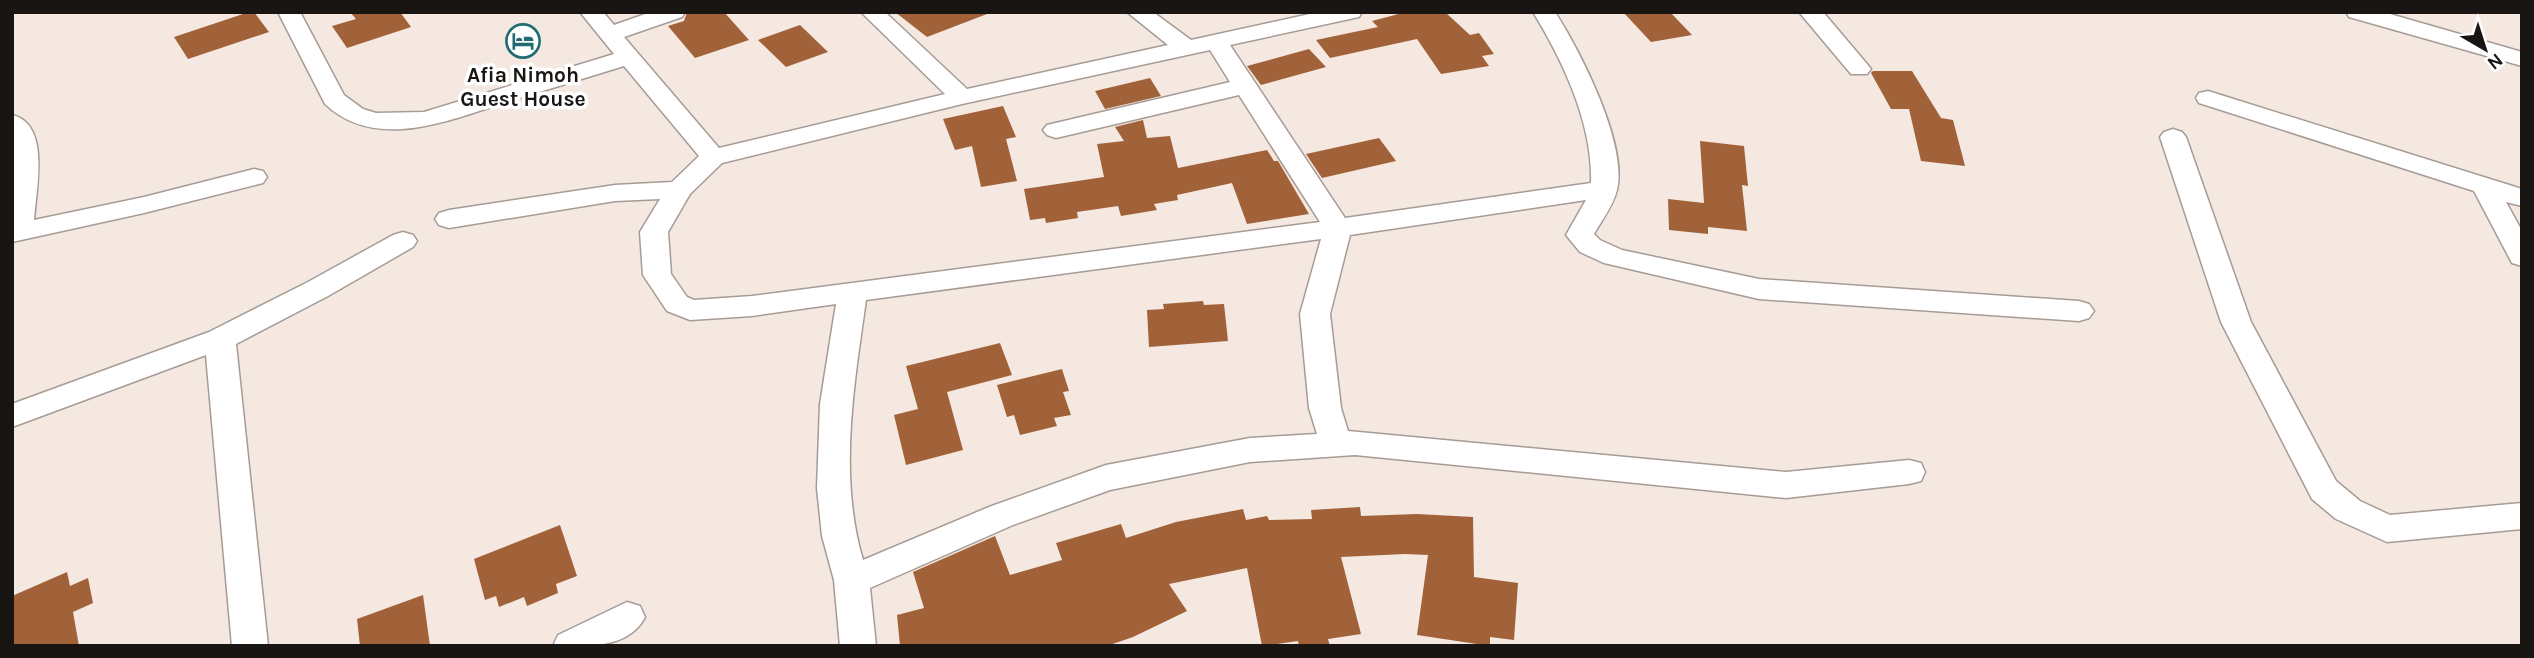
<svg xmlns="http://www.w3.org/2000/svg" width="2534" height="658" font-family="Karla,sans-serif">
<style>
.building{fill:#a26239}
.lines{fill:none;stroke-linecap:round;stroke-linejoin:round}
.minor-casing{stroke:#a69b95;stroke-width:3}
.minor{fill:#fff;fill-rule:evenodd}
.labels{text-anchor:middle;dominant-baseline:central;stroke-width:7;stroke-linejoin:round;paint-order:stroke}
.far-poi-label{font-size:21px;font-weight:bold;fill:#191513;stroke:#fff}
</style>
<rect width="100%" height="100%" fill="#f4e8e1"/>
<g class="building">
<path d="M249 12H254L269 32 188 59 174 37Z"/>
<path d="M350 12H400L411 27 347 48 332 26 356 19Z"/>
<path d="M687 12H724L749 40 695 58 668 26 684 21Z"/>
<path d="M895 12H987V14L927 37Z"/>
<path d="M1406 12H1445L1470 35 1479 33 1494 54 1482 56 1489 66 1441 74 1417 39 1330 58 1316 40 1378 27 1372 21Z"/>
<path d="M1623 12H1670L1692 35 1651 42Z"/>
<path d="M800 25 828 52 786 67 758 40Z"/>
<path d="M1309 49 1326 67 1261 85 1247 66Z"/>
<path d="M1873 71H1912L1941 118 1953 120 1965 166 1921 161 1909 109H1891L1871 73Z"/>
<path d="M1150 78 1161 96 1105 109 1095 91Z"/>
<path d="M1003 106 1016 137 1006 139 1017 181 981 187 972 146 955 150 943 119Z"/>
<path d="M1143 120 1147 138 1170 136 1178 168 1267 150 1274 161H1278L1309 214 1247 224 1232 183 1177 195 1178 200 1154 204 1157 210 1121 216 1118 206 1077 212 1078 218 1046 223 1045 218 1030 220 1024 189 1104 177 1097 144 1124 141 1115 127Z"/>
<path d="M1379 138 1396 161 1322 178 1306 154Z"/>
<path d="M1700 141 1744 146 1748 186 1742 185 1747 231 1708 227V234L1669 230 1668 199 1704 203Z"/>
<path d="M1203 301 1204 305 1224 304 1228 341 1149 347 1147 310 1164 309 1163 304Z"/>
<path d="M1000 343 1012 375 947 392 963 450 906 465 894 415 918 409 906 366Z"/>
<path d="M1062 369 1069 391 1063 392 1071 415 1054 418 1057 426 1020 435 1014 415 1007 417 997 385Z"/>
<path d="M1360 507 1361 516 1417 514 1473 517 1474 577 1518 583 1514 640 1490 637V646L1417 635 1428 555 1405 554 1341 557 1361 634 1328 639 1330 646H1299L1298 641 1262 646 1247 568 1169 584 1187 611 1133 637 1107 646H900L897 615 924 608 913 572 995 536 1010 575 1062 560 1056 543 1121 524 1126 538 1176 522 1243 509 1246 520 1267 516 1269 520 1312 519 1311 510Z"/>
<path d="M560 525 577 576 556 584 558 593 527 606 524 597 499 607 496 596 485 600 474 559Z"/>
<path d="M67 572 70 586 88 578 93 603 73 612 79 646H12V596Z"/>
<path d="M423 595 430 646H360L357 619Z"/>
</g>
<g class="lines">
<g class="minor-casing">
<g id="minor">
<path d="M278 12H300L344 95 363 109 376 113 424 112 614 54 580 12H603L614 25 651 12H685L682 17 624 37 719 148 945 94 861 12H885L967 89 1168 45 1127 12H1153L1191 40 1319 12H1362L1359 17 1230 45 1345 218 1591 183C1593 124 1563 61 1533 12H1555C1580 51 1628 144 1617 190 1613 206 1602 220 1594 234L1600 240 1622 250 1759 279 2079 301 2089 304 2094 311 2089 318 2079 321 1759 299 1604 263 1580 252 1566 235 1586 200 1350 235 1330 314 1341 408 1348 431 1786 472 1909 460 1921 463 1925 472 1921 481 1909 484 1786 498 1355 455 1250 462 1110 490 1013 525 870 588 876 646H840L834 580 822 536 817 488 820 404 836 304 752 316 690 320 667 311 643 275 640 232 660 199 615 201 449 228 439 225 435 219 439 213 449 210 615 185 672 182 699 156 624 66C586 78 548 89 510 101 452 119 377 153 325 104ZM1210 50 1230 82 1047 125 1043 130 1047 135 1056 138 1239 95 1320 222 752 296 694 300 687 297 671 274 668 232 690 194 722 163 962 104ZM1321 239 1300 314 1309 408 1317 434 1250 438 1106 465 989 507 863 560C838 476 854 385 866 300Z"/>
<path d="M1799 12H1823L1867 64 1871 69 1867 74H1851Z"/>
<path d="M2346 12H2383L2522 52V66L2349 17Z"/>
<path d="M2208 91 2522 189V206L2506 202 2522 231V266L2512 263 2474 191 2199 103 2196 98 2199 93Z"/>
<path d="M12 115C51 124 36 189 34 220L144 197 254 169 263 171 267 177 263 183 144 213 12 242Z"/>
<path d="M2173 129 2182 132 2186 137 2251 322 2336 481 2360 501 2390 515 2522 503V529L2387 542 2336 519 2312 499 2221 322 2160 137 2164 132Z"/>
<path d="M403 232 413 235 417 241 413 247 328 296 236 344 268 646H232L206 355 12 427V404L209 332 308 282 393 235Z"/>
<path d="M627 602 640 606 645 617C628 650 584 646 553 646L558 635Z"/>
</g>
</g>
<use href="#minor" class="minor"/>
</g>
<defs>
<g id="hotel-ring" transform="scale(1.75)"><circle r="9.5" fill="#fff" stroke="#216c72" stroke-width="1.5"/><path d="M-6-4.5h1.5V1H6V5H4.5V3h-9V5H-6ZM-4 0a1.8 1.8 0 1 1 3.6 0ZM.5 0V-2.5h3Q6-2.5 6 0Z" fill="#216c72"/></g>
</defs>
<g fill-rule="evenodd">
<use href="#hotel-ring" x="523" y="41"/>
</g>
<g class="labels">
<g class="far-poi-label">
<text x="523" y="75">Afia Nimoh<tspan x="523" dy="24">Guest House</tspan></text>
</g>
</g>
<rect width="2534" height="658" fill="none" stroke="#191513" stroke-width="28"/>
<g transform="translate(2485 49) rotate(141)" stroke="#ffffff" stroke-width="5" paint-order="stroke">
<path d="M0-5L12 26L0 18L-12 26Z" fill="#191513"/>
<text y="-10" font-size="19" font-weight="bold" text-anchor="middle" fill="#191513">N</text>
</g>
</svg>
